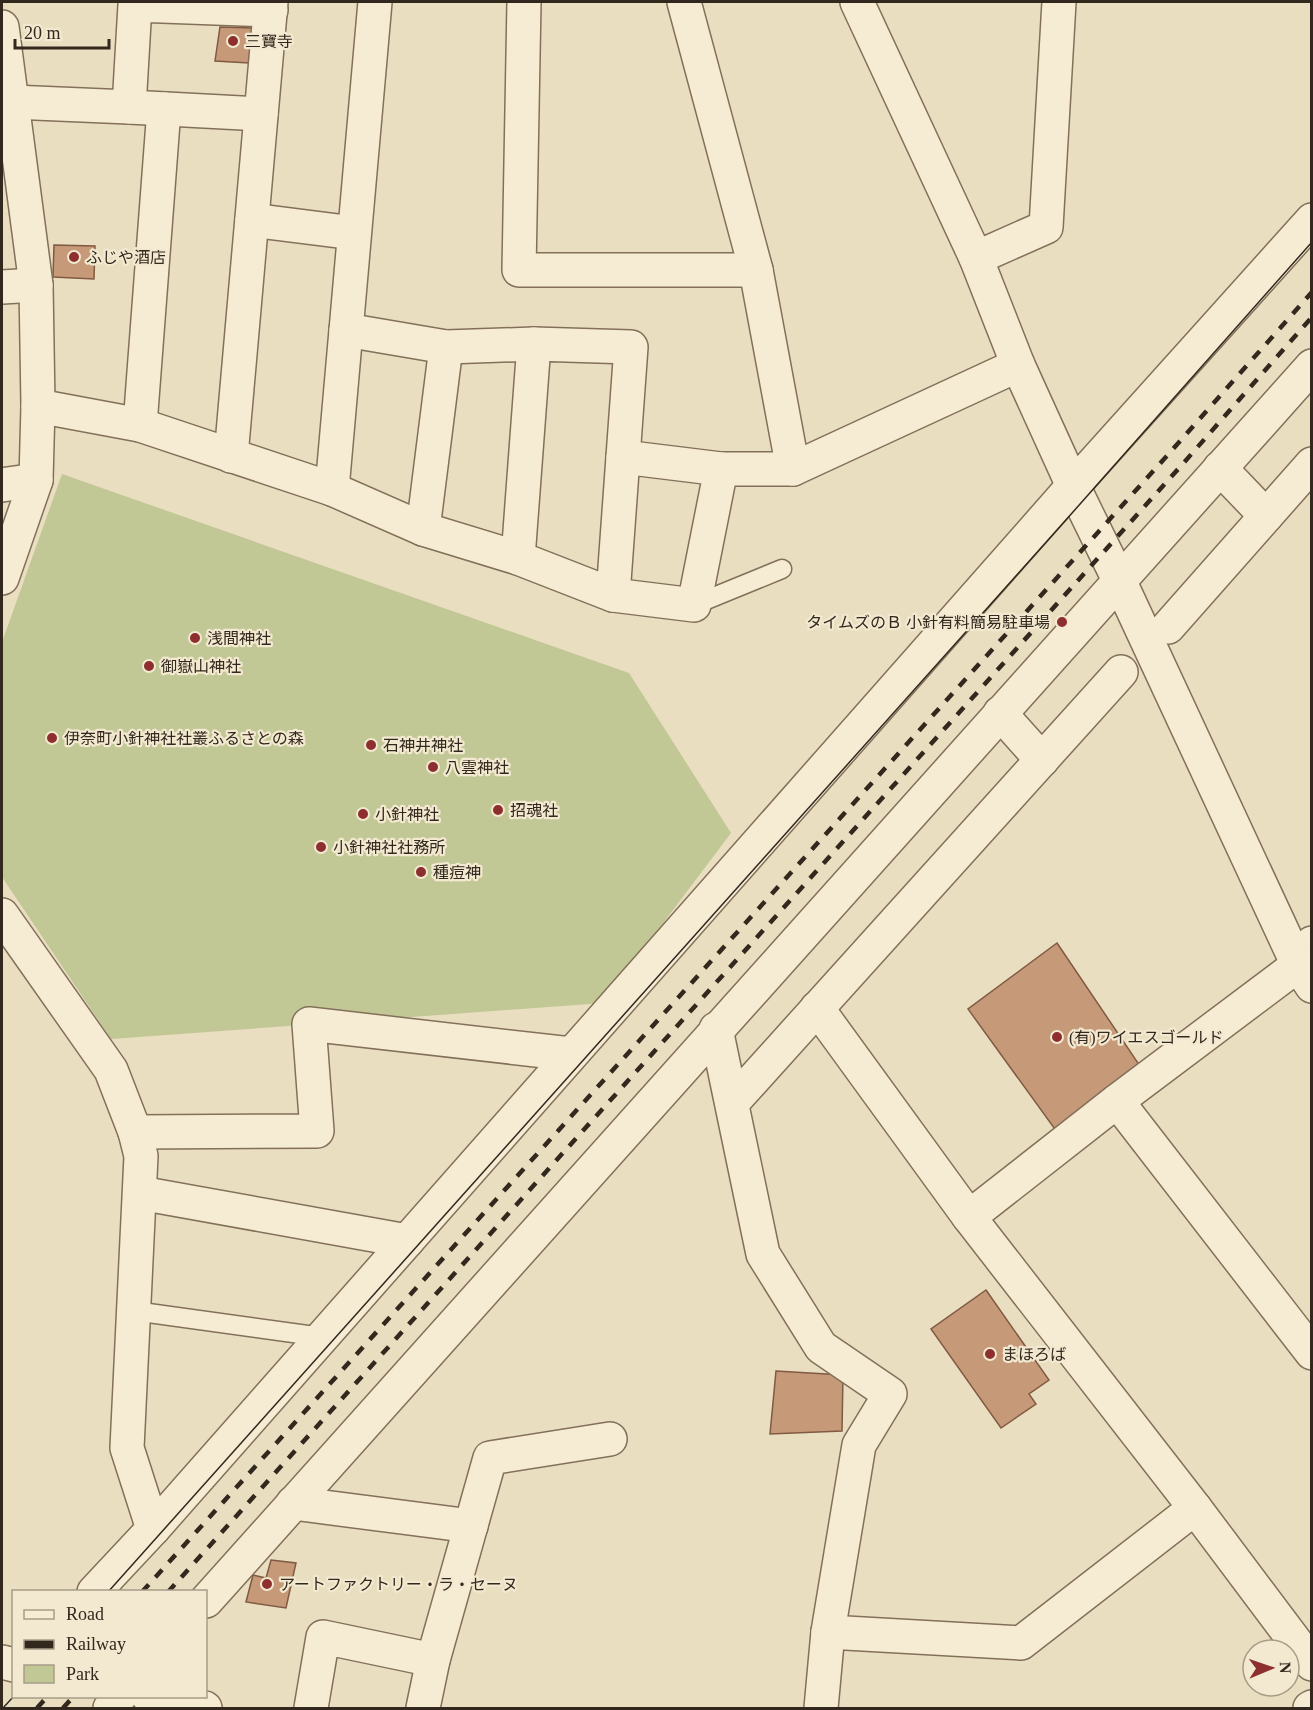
<svg xmlns="http://www.w3.org/2000/svg" width="1313" height="1710" font-family="'Times New Roman','Noto Sans JP',serif">
<style>
.green{fill:#c2c796}
.building{fill:#c69979;stroke:#805a42;stroke-width:1.5}
.lines{fill:none;stroke-linecap:round;stroke-linejoin:round}
.service-casing{stroke:#83705a;stroke-width:21}
.minor-casing{stroke:#83705a;stroke-width:36}
.tertiary-casing{stroke:#83705a;stroke-width:36}
.service{stroke:#f6ecd4;stroke-width:18}
.minor{stroke:#f6ecd4;stroke-width:33}
.tertiary{stroke:#f6ecd4;stroke-width:33}
.tram{stroke:#33281d;stroke-width:1.5}
.rail{stroke:#33281d;stroke-width:4.5;stroke-dasharray:10 10;stroke-linecap:butt}
.poi-dot{fill:#8d2e2f;stroke:#f2e9d0;stroke-width:2}
.labels{text-anchor:middle;dominant-baseline:central;stroke-width:4.5;stroke-linejoin:round;paint-order:stroke}
.poi-label{font-size:16px;fill:#33281d;stroke:#f2e9d0;text-anchor:start}
</style>
<rect width="100%" height="100%" fill="#eadec1"/>
<path class="green" d="M62 474 629 673 731 833 603 1003 111 1039 2 877V642Z"/>
<g class="building">
<path d="M220 27 253 28 249 63 215 61Z"/>
<path d="M54 245 95 246 94 279 53 277Z"/>
<path d="M1057 943 1142 1069 1057 1132 968 1009Z"/>
<path d="M986 1290 1049 1380 1029 1394 1036 1404 1001 1428 931 1329Z"/>
<path d="M776 1371 843 1375 842 1431 770 1434Z"/>
<path d="M271 1560 296 1563 286 1608 246 1602 253 1575 266 1578Z"/>
</g>
<g class="lines">
<g class="service-casing">
<g id="service">
<path d="M694 605 782 569"/>
<path d="M134 1311 322 1337"/>
</g>
</g>
<g class="minor-casing">
<g id="minor">
<path d="M524 2 519 270H756"/>
<path d="M684 2 756 270 793 469"/>
<path d="M2 27 36 285 38 406 36 480 2 578"/>
<path d="M12 102 129 107"/>
<path d="M261 114 129 107 135 5 271 10"/>
<path d="M252 220 354 233"/>
<path d="M976 258 1046 227 1059 2"/>
<path d="M2 287 36 285"/>
<path d="M346 330 446 347 534 344"/>
<path d="M38 406 140 425 332 489 423 529 518 558 613 595 694 605 721 469H793L1018 365"/>
<path d="M140 425 164 109"/>
<path d="M231 456 271 2"/>
<path d="M623 457 721 469"/>
<path d="M1220 468 1266 516"/>
<path d="M2 485 36 480"/>
<path d="M332 489 375 2"/>
<path d="M423 529 446 347"/>
<path d="M518 558 534 344 631 347 613 595"/>
<path d="M1168 627 1312 464"/>
<path d="M1000 713 1042 760"/>
<path d="M2 915 111 1070 135 1132 141 1156 127 1448 153 1529"/>
<path d="M817 1008 969 1217 1195 1508 1312 1664"/>
<path d="M716 1029 763 1254 821 1347 890 1394 859 1445 828 1632 821 1708"/>
<path d="M1117 1101 1312 1353"/>
<path d="M732 1103 1121 672"/>
<path d="M135 1132 317 1131 309 1024 571 1054"/>
<path d="M140 1193 407 1241"/>
<path d="M969 1217 1117 1101 1298 965 1312 943"/>
<path d="M293 1503 471 1526"/>
<path d="M94 1592 153 1529 1073 486 1312 220"/>
<path d="M206 1601 1312 366"/>
<path d="M828 1632 1021 1643 1195 1508"/>
<path d="M2 1662 14 1665"/>
<path d="M148 1696 205 1708"/>
<path d="M110 1708 120 1696"/>
<path d="M311 1708 323 1637 433 1660"/>
<path d="M423 1708 433 1660 490 1458 610 1439"/>
</g>
</g>
<g class="tertiary-casing">
<g id="tertiary">
<path d="M857 2 976 258 1018 365 1073 486 1119 580 1298 965 1312 986"/>
<path d="M1310 1708 1312 1707"/>
</g>
</g>
<use href="#service" class="service"/>
<use href="#minor" class="minor"/>
<use href="#tertiary" class="tertiary"/>
<g class="tram">
<path d="M108 1592 1065 521 1312 242"/>
<path d="M3 1708 14 1696"/>
</g>
<g class="rail">
<path d="M142 1592 1165 458 1312 292"/>
<path d="M168 1592 1180 467 1312 317"/>
<path d="M37 1708 48 1696"/>
<path d="M63 1708 74 1696"/>
</g>
</g>
<g class="poi-dot">
<circle cx="233" cy="41" r="6"/>
<circle cx="74" cy="257" r="6"/>
<circle cx="1062" cy="622" r="6"/>
<circle cx="195" cy="638" r="6"/>
<circle cx="149" cy="666" r="6"/>
<circle cx="52" cy="738" r="6"/>
<circle cx="371" cy="745" r="6"/>
<circle cx="433" cy="767" r="6"/>
<circle cx="498" cy="810" r="6"/>
<circle cx="363" cy="814" r="6"/>
<circle cx="321" cy="847" r="6"/>
<circle cx="421" cy="872" r="6"/>
<circle cx="1057" cy="1037" r="6"/>
<circle cx="990" cy="1354" r="6"/>
<circle cx="267" cy="1584" r="6"/>
</g>
<g class="labels">
<g class="poi-label">
<text x="245" y="41">三寶寺</text>
<text x="86" y="257">ふじや酒店</text>
<text x="1050" y="622" text-anchor="end">タイムズのＢ 小針有料簡易駐車場</text>
<text x="207" y="638">浅間神社</text>
<text x="161" y="666">御嶽山神社</text>
<text x="64" y="738">伊奈町小針神社社叢ふるさとの森</text>
<text x="383" y="745">石神井神社</text>
<text x="445" y="767">八雲神社</text>
<text x="510" y="810">招魂社</text>
<text x="375" y="814">小針神社</text>
<text x="333" y="847">小針神社社務所</text>
<text x="433" y="872">種痘神</text>
<text x="1069" y="1037">(有)ワイエスゴールド</text>
<text x="1002" y="1354">まほろば</text>
<text x="279" y="1584">アートファクトリー・ラ・セーヌ</text>
</g>
</g>
<rect width="1313" height="1710" fill="none" stroke="#33281d" stroke-width="6"/>
<rect x="12" y="1590" width="195" height="108" fill="#f2e9d0" stroke="#a69c88" stroke-width="1.5"/>
<rect x="24" y="1610" width="30" height="9" fill="#f6ecd4" stroke="#a69c88" stroke-width="1.5"/>
<text x="66" y="1620" font-size="18" fill="#33281d">Road</text>
<rect x="24" y="1640" width="30" height="9" fill="#33281d" stroke="#a69c88" stroke-width="1.5"/>
<text x="66" y="1650" font-size="18" fill="#33281d">Railway</text>
<rect x="24" y="1665" width="30" height="18" fill="#c2c796" stroke="#a69c88" stroke-width="1.5"/>
<text x="66" y="1680" font-size="18" fill="#33281d">Park</text>
<g transform="translate(1271 1668) rotate(88)"><circle r="28" fill="#f2e9d0" stroke="#a69c88" stroke-width="1.5"/>
<path d="M0-4.5L10 22L0 15L-10 22Z" fill="#8d2e2f"/>
<text y="-9" font-size="16" font-weight="bold" text-anchor="middle" fill="#33281d">N</text>
</g>
<path d="M15 39v9h94v-9" fill="none" stroke="#33281d" stroke-width="3"/>
<text x="24" y="39" font-size="18" fill="#33281d" stroke="#f2e9d0" stroke-width="4.5" paint-order="stroke">20 m</text>
</svg>
